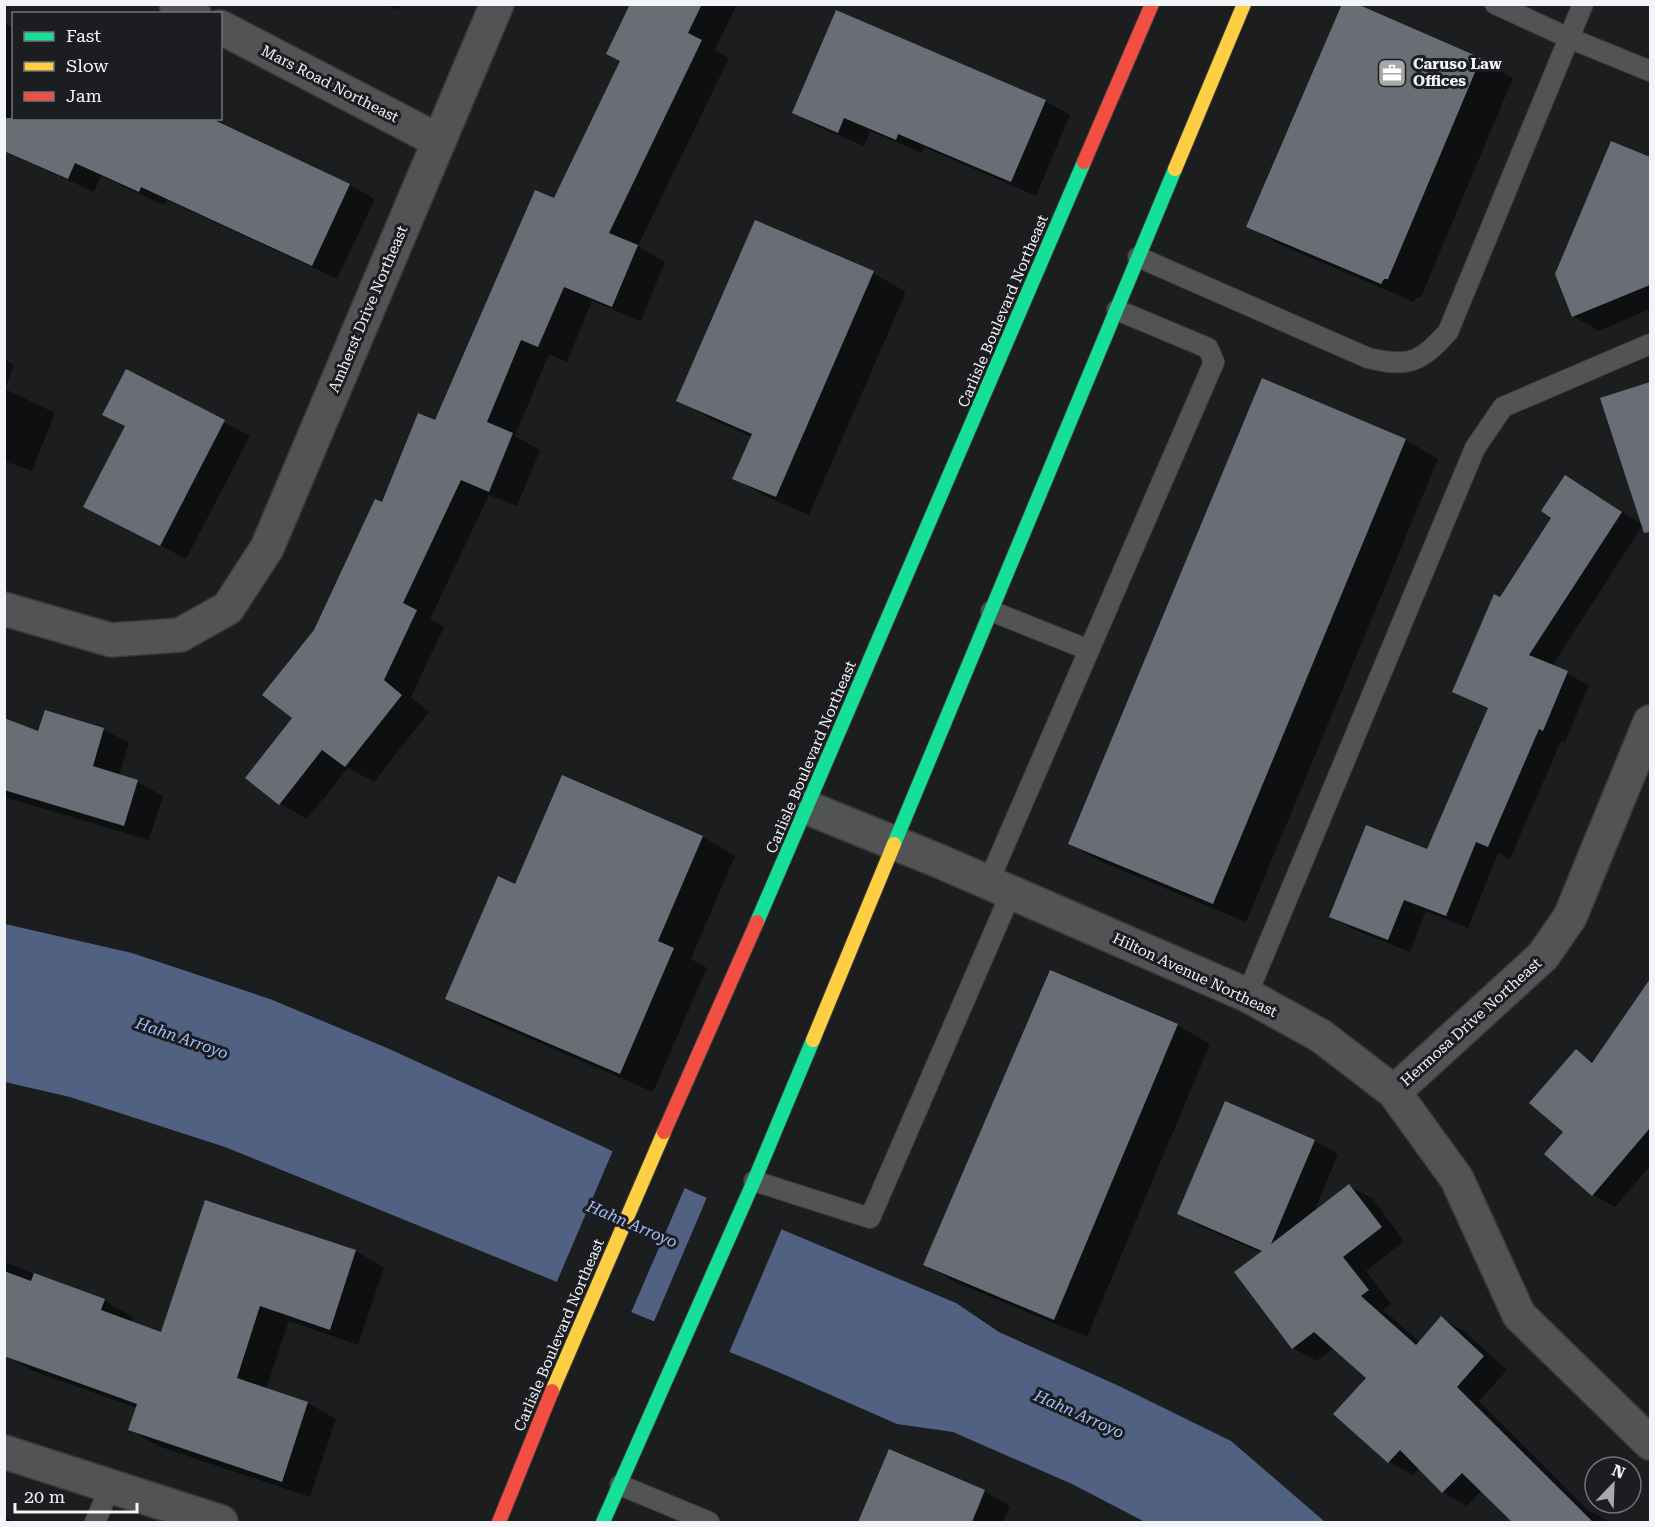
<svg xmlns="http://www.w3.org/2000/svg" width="1655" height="1527" font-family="'Roboto Serif',serif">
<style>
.water{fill:#506181}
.pier{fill:#1c1d1f}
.shadow{fill:#0007}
.building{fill:#696e76}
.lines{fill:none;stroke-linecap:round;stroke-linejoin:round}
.lane-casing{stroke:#393a3c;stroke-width:22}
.street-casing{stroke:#393a3c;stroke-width:36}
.fast-casing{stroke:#393a3c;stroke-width:16}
.slow-casing{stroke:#393a3c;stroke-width:16}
.jam-casing{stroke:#393a3c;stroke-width:16}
.lane{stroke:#525355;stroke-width:20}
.street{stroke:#525355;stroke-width:33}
.fast{stroke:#16e098;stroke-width:14}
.slow{stroke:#ffcf43;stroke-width:14}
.jam{stroke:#f24e42;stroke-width:14}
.labels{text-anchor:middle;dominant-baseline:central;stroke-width:6;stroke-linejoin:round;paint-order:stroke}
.poi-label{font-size:15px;font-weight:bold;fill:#f3f4f7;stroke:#1b1d20;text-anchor:start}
.street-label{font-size:15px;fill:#f3f4f7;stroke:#1b1d20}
.water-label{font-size:16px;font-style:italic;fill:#a2c2fd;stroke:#1b1d20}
</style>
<rect width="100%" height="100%" fill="#1c1d1f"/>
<path class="water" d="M5 924 132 953 270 999 387 1048 604 1147 693 1192 956 1303 999 1332 1119 1386 1231 1441 1325 1522H1145L1072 1484 953 1432 897 1424 776 1371 225 1147 70 1097 5 1082Z"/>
<g class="pier">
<path d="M614 1148 686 1185 630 1315 555 1286Z"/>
<path d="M708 1195 783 1226 728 1355 653 1324Z"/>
</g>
<g class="shadow">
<path d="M387 4H401L398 10Z"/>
<path d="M639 4H737L715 50 729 58 638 246 665 262 641 321 592 301 567 362 549 354 515 436 540 450 517 506 489 495 430 619 444 627 411 697 429 712 374 782 348 768 307 819 279 803 294 718 315 631 383 504 436 422 555 200 621 61Z"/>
<path d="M4 23 14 29V118L349 185 375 199 337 279 167 200 164 205 101 176 94 192 4 151Z"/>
<path d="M1480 59 1513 78 1421 297H1417L1414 302 1281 245 1248 226Z"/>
<path d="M1045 101 1070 115 1036 196 924 147 922 153 870 131 864 146 819 127 794 112Z"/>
<path d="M1647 157 1650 159V309L1599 331 1573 316Z"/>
<path d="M873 273 906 292 809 515 767 497 734 478 752 437 711 419 678 400Z"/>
<path d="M4 359 14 365 5 389 55 413 32 471 4 461Z"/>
<path d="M127 371 250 436 186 559 85 506 126 427 104 414Z"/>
<path d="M1263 380 1406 440 1438 459 1246 922 1102 862 1069 843Z"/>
<path d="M1650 383V513L1636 504 1602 399Z"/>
<path d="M1587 489 1643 525 1552 666 1589 685 1565 742 1561 741 1510 859 1498 853 1468 928 1426 911 1410 952 1353 929 1331 916 1428 851 1489 710 1454 692 1501 599Z"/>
<path d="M4 720 39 733 103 729 129 743 119 776 137 782 163 796 149 840 4 797Z"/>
<path d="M703 837 735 856 691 959 707 968 653 1092 480 1017 447 998 516 886Z"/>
<path d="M1650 981V1166L1615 1207 1593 1195 1576 1051 1594 1062Z"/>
<path d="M1177 1025 1210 1044 1087 1337 957 1283 925 1264Z"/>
<path d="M1226 1103 1315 1141 1338 1154 1313 1214 1349 1186 1373 1199 1404 1241 1366 1271 1391 1304 1383 1310 1420 1342 1441 1318 1465 1332 1507 1370 1479 1401 1588 1510 1609 1522H1513L1482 1490 1467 1506 1443 1492 1419 1468 1413 1475 1389 1462 1336 1414 1368 1378 1334 1348 1317 1361 1293 1348 1262 1253 1202 1227 1179 1214Z"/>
<path d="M206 1202 356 1251 384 1268 358 1345 289 1321 266 1389 308 1403 336 1419 310 1497 158 1446 130 1430 137 1408 33 1371 5 1355 4 1262 105 1301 133 1317 131 1322 162 1334Z"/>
<path d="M890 1451 985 1491 1010 1506 1003 1522H876L863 1515Z"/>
<path d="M4 1518 8 1519 14 1522H4Z"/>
</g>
<g class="building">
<path d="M630 4H702L688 33 702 40 609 233 638 245 612 307 564 287 538 347 521 340 487 422 513 433 489 492 461 480 403 603 417 610 384 680 402 695 345 767 322 750 279 805 245 778 292 718 262 695 314 630 375 499 382 502 418 413 435 420 535 190 554 198 620 61 606 54Z"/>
<path d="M1342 4H1357L1481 58 1388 279H1384L1381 284 1246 227Z"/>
<path d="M836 10 1046 100 1011 182 898 134 896 140 844 118 838 133 792 113Z"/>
<path d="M4 118H210L350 184 312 266 141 187 139 192 75 163 68 179 4 151Z"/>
<path d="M1611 141 1650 157V285L1572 317 1555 274Z"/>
<path d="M755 220 874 271 776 497 732 479 752 434 676 401Z"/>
<path d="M126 369 225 420 160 546 83 507 125 426 102 415Z"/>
<path d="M1262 378 1406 439 1213 904 1068 844Z"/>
<path d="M1650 382V532L1644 533 1600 398Z"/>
<path d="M1565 475 1622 512 1529 655 1568 671 1543 731 1539 729 1488 847 1476 842 1446 916 1404 900 1388 940 1329 917 1366 825 1427 849 1488 708 1452 692 1494 594 1500 597 1551 518 1541 511Z"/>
<path d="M45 710 104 728 93 766 138 780 124 826 4 790V718L38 731Z"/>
<path d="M562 775 703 836 658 941 674 948 620 1074 445 999 498 876 515 884Z"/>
<path d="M1050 970 1178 1024 1054 1320 923 1265Z"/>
<path d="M1650 979V1128L1592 1196 1544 1154 1563 1132 1529 1103 1576 1049 1592 1063Z"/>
<path d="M1225 1101 1315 1140 1271 1244 1349 1184 1382 1227 1343 1257 1369 1290 1361 1296 1416 1345 1441 1316 1484 1356 1457 1387 1593 1522H1512L1462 1473 1442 1493 1400 1450 1388 1463 1333 1414 1366 1378 1314 1332 1292 1349 1234 1272 1262 1251 1177 1214Z"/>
<path d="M205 1200 356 1250 330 1330 260 1306 237 1378 308 1402 282 1482 128 1430 137 1404 4 1356V1271L31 1281 34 1273 105 1299 101 1310 161 1332Z"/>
<path d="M889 1449 985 1490 972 1522H858Z"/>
</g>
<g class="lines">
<g class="lane-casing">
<g id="lane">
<path d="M1583 4 1569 38 1650 71"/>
<path d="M1138 257 1368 358C1410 368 1420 362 1448 332L1569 38 1495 4"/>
<path d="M991 611 1089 650"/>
<path d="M988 883 1214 362 1208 348 1117 310"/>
<path d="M1247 995 1475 448 1503 407 1650 344"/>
<path d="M754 1181 870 1218 1011 893"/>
<path d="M620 1485 709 1522"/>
<path d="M95 1522 111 1485"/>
</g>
</g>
<g class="street-casing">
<g id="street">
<path d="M176 4 194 14"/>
<path d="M220 27 439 141"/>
<path d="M4 609 111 640 180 635 228 608 267 548 497 4"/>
<path d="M808 808 939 861 1247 995 1321 1036 1394 1092 1457 1179 1519 1315 1650 1443"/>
<path d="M1394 1092 1543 956 1570 917 1650 722"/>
<path d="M4 1452 221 1522"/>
</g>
</g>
<g class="fast-casing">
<g id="fast">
<path d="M894 844 1175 169"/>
<path d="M757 922 1084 162"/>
<path d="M603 1522 754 1181 813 1040"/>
</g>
</g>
<g class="slow-casing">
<g id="slow">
<path d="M1175 169 1244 4"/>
<path d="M813 1040 894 844"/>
<path d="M552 1391 664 1132"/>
</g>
</g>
<g class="jam-casing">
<g id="jam">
<path d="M1084 162 1152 4"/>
<path d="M664 1132 757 922"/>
<path d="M499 1522 552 1391"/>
</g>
</g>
<use href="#lane" class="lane"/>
<use href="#street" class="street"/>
<use href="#fast" class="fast"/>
<use href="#slow" class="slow"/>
<use href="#jam" class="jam"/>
</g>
<defs>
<g id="office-square" transform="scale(1.5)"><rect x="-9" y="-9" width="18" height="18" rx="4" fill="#a8a9ab" stroke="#1b1d20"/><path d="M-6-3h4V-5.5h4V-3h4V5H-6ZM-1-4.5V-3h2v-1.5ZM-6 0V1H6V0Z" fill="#fff"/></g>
</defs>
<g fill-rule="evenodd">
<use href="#office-square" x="1392" y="73"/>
</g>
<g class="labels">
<g class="poi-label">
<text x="1413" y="64">Caruso Law<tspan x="1413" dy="17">Offices</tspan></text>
</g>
<g class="street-label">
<text transform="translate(330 84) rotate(27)">Mars Road Northeast</text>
<text transform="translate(368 309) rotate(-67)">Amherst Drive Northeast</text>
<text transform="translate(1003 311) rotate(-67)">Carlisle Boulevard Northeast</text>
<text transform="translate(811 757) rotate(-67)">Carlisle Boulevard Northeast</text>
<text transform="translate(1195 975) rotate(25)">Hilton Avenue Northeast</text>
<text transform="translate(1471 1022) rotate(-42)">Hermosa Drive Northeast</text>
<text transform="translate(559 1335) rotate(-67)">Carlisle Boulevard Northeast</text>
</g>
<g class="water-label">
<text transform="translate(182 1038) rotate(19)">Hahn Arroyo</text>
<text transform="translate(632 1224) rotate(23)">Hahn Arroyo</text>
<text transform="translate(1079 1414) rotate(24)">Hahn Arroyo</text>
</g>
</g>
<rect width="1655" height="1527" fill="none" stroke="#f3f4f7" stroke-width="12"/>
<rect x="12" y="12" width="210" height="108" fill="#1b1d20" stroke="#717376" stroke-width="1.5"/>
<rect x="24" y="32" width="30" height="9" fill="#16e098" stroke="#717376" stroke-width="1.5"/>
<text x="66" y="42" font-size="18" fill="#f3f4f7">Fast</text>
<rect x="24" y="62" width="30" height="9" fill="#ffcf43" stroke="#717376" stroke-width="1.5"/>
<text x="66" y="72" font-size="18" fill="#f3f4f7">Slow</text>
<rect x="24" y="92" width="30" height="9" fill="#f24e42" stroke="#717376" stroke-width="1.5"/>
<text x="66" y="102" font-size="18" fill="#f3f4f7">Jam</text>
<g transform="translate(1613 1485) rotate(23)"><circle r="28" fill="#1b1d20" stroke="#717376" stroke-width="1.5"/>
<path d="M0-4.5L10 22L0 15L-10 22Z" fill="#a8a9ab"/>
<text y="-9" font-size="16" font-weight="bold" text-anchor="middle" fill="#f3f4f7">N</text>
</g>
<path d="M15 1503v9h122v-9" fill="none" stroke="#f3f4f7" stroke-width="3"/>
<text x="24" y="1503" font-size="18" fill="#f3f4f7" stroke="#1b1d20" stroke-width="4.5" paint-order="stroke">20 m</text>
</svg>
